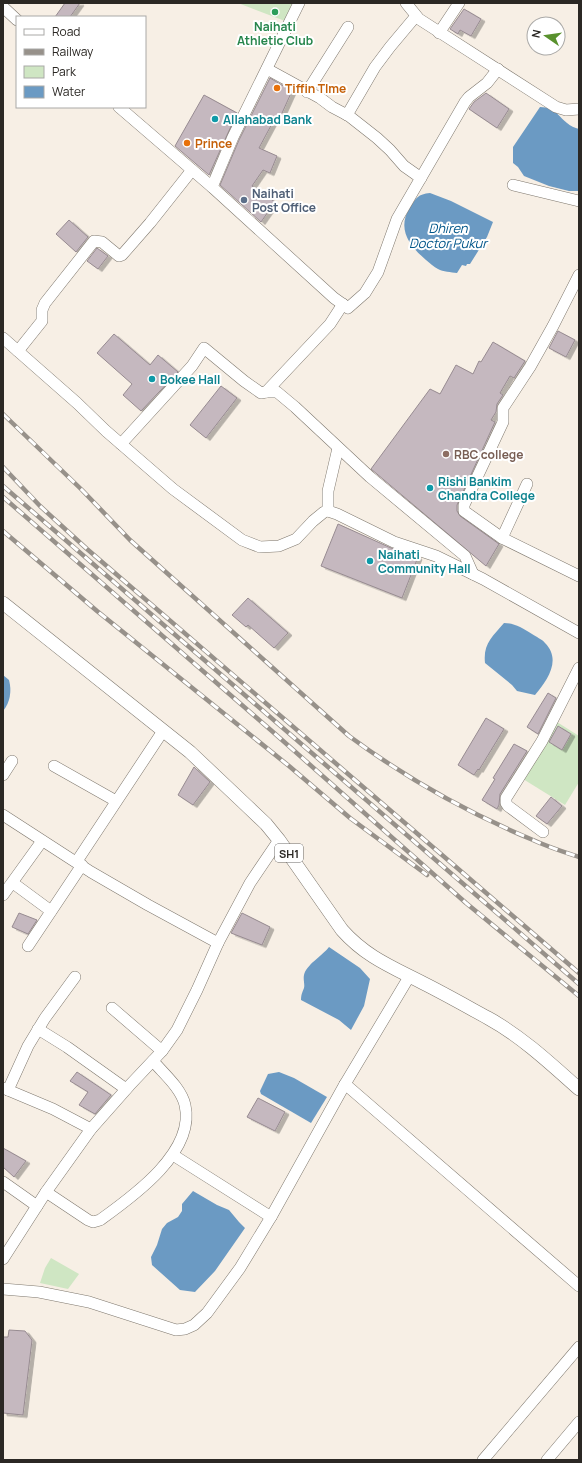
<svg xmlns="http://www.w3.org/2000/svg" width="582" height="1463" font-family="Manrope,sans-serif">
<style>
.green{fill:#cfe6c3}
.water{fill:#6b9ac3}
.building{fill:#c5b8bf;stroke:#978b91;filter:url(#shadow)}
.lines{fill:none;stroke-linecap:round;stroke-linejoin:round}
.minor-casing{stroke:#7f786e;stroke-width:12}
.major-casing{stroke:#7f786e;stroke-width:14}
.minor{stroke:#fff;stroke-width:11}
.major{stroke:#fff;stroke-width:13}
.rail-casing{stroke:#97918a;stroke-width:4.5}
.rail{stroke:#fff;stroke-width:3;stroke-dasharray:9;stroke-linecap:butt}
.leisure-dot{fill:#2e9e5b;stroke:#fff;stroke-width:1.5}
.food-dot{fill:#e8710a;stroke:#fff;stroke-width:1.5}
.culture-dot{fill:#0f9aa8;stroke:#fff;stroke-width:1.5}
.service-dot{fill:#5c6f8a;stroke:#fff;stroke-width:1.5}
.education-dot{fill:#8d6e63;stroke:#fff;stroke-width:1.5}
.labels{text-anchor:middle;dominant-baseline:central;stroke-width:4;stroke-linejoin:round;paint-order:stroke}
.shield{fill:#fff;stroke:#6b6866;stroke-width:1}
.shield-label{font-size:11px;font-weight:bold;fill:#2b2824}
.leisure-label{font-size:12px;font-weight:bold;fill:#27864d;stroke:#fff}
.food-label{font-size:12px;font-weight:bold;fill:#c56008;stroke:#fff;text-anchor:start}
.culture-label{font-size:12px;font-weight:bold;fill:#0d838f;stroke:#fff;text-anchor:start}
.service-label{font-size:12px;font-weight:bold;fill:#4e5e75;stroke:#fff;text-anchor:start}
.education-label{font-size:12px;font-weight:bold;fill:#785e54;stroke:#fff;text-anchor:start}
.water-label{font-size:13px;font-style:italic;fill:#005589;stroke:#fff}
</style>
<defs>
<filter id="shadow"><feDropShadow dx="4" dy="2.5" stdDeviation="0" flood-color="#0004"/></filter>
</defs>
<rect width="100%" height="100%" fill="#f7efe5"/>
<g class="green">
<path d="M238 3H292L285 21Z"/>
<path d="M557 722 579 736V782L565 805 523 779Z"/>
<path d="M51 1258 79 1274 68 1289 40 1283 45 1268Z"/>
</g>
<g class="water">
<path d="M540 107C556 108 556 114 567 123 570 126 575 128 579 129V191H569L549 186 524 176 518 167 513 163V147Z"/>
<path d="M430 193 451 201 493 222 487 237 470 264H467L466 266 462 265 457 273C451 272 443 272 438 269 434 267 430 263 426 260 410 246 397 230 409 209 416 198 418 194 430 193Z"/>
<path d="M504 623C515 623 522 628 532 634 536 637 542 639 545 643 562 660 547 681 535 695L517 691 512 685 485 663C483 644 492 637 504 623Z"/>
<path d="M3 675 9 680C12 691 10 703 3 711Z"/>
<path d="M329 947 360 968 370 979 364 1006 351 1030 339 1020 301 1000C301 995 302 993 304 988 305 984 303 980 304 975 306 965 322 956 329 947Z"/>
<path d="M279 1072 294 1078 327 1097 311 1123 261 1094 260 1091 268 1074Z"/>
<path d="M193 1191 217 1205 229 1210 239 1222 245 1228 215 1271 195 1292 180 1290 152 1265 151 1257 157 1245 162 1229 167 1223 178 1217 182 1211V1204Z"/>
</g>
<g class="building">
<path d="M65 3H80L70 17H55Z"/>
<path d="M464 9 481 19 471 36 460 30 458 34 450 29Z"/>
<path d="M270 78 292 91 278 122 274 120 259 148 277 156 270 173 263 170 252 186 275 202 261 222 220 185 239 140Z"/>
<path d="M486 93 509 109 497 128 469 109 474 102Z"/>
<path d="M204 95 237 113 209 175 175 146Z"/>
<path d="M69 220 88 237 76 252 56 234Z"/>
<path d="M97 248 108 256 98 269 87 261Z"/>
<path d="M558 331 575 340 566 357 549 348Z"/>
<path d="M114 334 150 365 158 355 178 372 141 411 123 395 132 384 97 353Z"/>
<path d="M493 342 525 361 514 378 510 376 500 393 503 395 497 404 496 412 491 420 495 422 457 505V511L460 516 499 544 486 566 371 469 430 389 440 394 456 365 473 374 479 361 481 362Z"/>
<path d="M221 386 237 398 206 438 190 425Z"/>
<path d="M338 524 391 548 418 557 402 598 321 566Z"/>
<path d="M248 598 288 633 274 648 248 625 246 627 232 615Z"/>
<path d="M548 693 556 698 538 734 527 727Z"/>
<path d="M486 718 504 729 479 770 478 769 474 775 458 765Z"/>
<path d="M558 726 571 734 562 750 549 742Z"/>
<path d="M514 744 527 751 500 794 499 805 497 809 482 800 495 779 493 778Z"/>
<path d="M194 767 210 782 193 805 178 795Z"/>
<path d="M551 797 562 806 547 824 536 816Z"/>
<path d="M19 913 37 920 28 934 12 927Z"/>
<path d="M242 913 270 927 262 945 231 933Z"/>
<path d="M77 1072 111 1095 95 1114 79 1105 88 1092 70 1081Z"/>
<path d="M258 1098 285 1112 275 1131 247 1117Z"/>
<path d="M3 1148 26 1161 14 1177 3 1167Z"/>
<path d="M9 1330 25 1331 32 1340 23 1415 3 1413V1337H8Z"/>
</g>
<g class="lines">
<g class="minor-casing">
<g id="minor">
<path d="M299 3 233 137 212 187 334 298 348 308 365 293 378 272 397 219 465 102 469 97 487 83 498 69"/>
<path d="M406 3 419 19 556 107 566 110 579 109"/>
<path d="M3 7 17 20"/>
<path d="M439 33 459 3"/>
<path d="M267 69 320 98 332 107 349 116 377 138 390 150 404 166 421 178"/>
<path d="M307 92 348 27"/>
<path d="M119 107 212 187"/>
<path d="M347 115 375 67 390 47 416 16"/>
<path d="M513 185 579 201"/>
<path d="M579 275 553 326 530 367 503 408V422L464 505V511L502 538 579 576"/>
<path d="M343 304 330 324 266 392H277L295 407 370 477 465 556 473 574"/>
<path d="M3 338 77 403 106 431 173 489 242 540 260 547 279 546 296 539 313 521 324 512 328 511 337 514 394 542 436 556 483 579 579 633"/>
<path d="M18 351 42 321V310L45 303 94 241 102 242 119 256 122 255 150 223 192 170"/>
<path d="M121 444 192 366 204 348 244 381 261 393 266 392"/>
<path d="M328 511V491L338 448"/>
<path d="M502 538 527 484"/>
<path d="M54 766 116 801"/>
<path d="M3 775 12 761"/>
<path d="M3 815 91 872 148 905 218 943"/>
<path d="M543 832 508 806 506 803V798L542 741 579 668"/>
<path d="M77 861 163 731"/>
<path d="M13 883 51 911"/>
<path d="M3 895 42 841"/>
<path d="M28 946 82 865"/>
<path d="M112 1008 162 1051"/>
<path d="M38 1029 67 1047 126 1089"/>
<path d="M345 1084 579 1286"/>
<path d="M3 1088 53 1109 91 1129"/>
<path d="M8 1090 28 1046 45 1018 75 977"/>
<path d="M173 1155 271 1217"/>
<path d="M3 1182 37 1206"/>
<path d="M46 1192 88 1220 93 1222 100 1220C132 1197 196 1152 185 1105 181 1088 164 1074 153 1061"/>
<path d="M3 1259 46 1192 91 1129 129 1086 162 1051 177 1030 197 990 218 943 250 883 279 840"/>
<path d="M3 1289 39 1292 89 1302 176 1330 185 1329 194 1325 207 1313 240 1268 271 1217 345 1084 409 977"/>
<path d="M483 1460 579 1347"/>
<path d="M547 1460 579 1422"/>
</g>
</g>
<g class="major-casing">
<path id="major" d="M3 603 190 752 246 805 266 824 279 840 342 930C366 957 392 967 423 983 445 994 466 1006 488 1018 521 1036 551 1064 579 1089"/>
</g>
<use href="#minor" class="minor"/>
<use href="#major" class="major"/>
<g class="rail-casing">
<g id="rail">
<path d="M3 414 82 490 130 540 349 736C406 778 468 813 533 840 548 847 564 852 579 857"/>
<path d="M3 467 40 506 87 549 579 973"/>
<path d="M3 486 579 984"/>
<path d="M3 497 273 732 466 903 579 996"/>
<path d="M3 531 97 611 289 766 350 818 427 875"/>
</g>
</g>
<use href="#rail" class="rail"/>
</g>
<circle class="leisure-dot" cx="275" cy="12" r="4"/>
<g class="food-dot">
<circle cx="277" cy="88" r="4"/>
<circle cx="187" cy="143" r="4"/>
</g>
<g class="culture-dot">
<circle cx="215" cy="119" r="4"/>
<circle cx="152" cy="379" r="4"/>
<circle cx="430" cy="488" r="4"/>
<circle cx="370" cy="561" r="4"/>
</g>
<circle class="service-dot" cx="244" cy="200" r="4"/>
<circle class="education-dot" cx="446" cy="454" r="4"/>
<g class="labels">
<rect class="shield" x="275" y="844" width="28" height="18" rx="3"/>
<g class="shield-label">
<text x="289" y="853">SH1</text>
</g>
<g class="leisure-label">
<text x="275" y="26">Naihati<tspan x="275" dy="14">Athletic Club</tspan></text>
</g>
<g class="food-label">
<text x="285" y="88">Tiffin TIme</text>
<text x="195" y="143">Prince</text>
</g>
<g class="culture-label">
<text x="223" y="119">Allahabad Bank</text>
<text x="160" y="379">Bokee Hall</text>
<text x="438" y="481">Rishi Bankim<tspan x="438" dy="14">Chandra College</tspan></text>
<text x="378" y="554">Naihati<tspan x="378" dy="14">Community Hall</tspan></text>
</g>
<g class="service-label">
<text x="252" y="193">Naihati<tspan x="252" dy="14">Post Office</tspan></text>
</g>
<g class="education-label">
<text x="454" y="454">RBC college</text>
</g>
<g class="water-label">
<text x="448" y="228">Dhiren<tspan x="448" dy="15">Doctor Pukur</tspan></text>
</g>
</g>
<rect width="582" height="1463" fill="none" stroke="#2b2824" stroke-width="8"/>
<rect x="16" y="16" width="130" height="92" fill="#ffffff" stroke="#aaa9a7"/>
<rect x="24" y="29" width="20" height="6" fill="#ffffff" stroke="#aaa9a7"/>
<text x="52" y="36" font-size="12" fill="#2b2824">Road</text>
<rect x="24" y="49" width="20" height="6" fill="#97918a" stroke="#aaa9a7"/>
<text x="52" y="56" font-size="12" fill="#2b2824">Railway</text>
<rect x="24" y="66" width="20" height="12" fill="#cfe6c3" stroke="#aaa9a7"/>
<text x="52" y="76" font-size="12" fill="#2b2824">Park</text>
<rect x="24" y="86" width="20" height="12" fill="#6b9ac3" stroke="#aaa9a7"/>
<text x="52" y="96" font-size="12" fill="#2b2824">Water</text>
<g transform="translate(546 36) rotate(283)"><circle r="19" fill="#ffffff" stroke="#aaa9a7"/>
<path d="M0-3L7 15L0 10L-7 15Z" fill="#59912d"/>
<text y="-6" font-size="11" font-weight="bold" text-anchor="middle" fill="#2b2824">N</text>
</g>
</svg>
